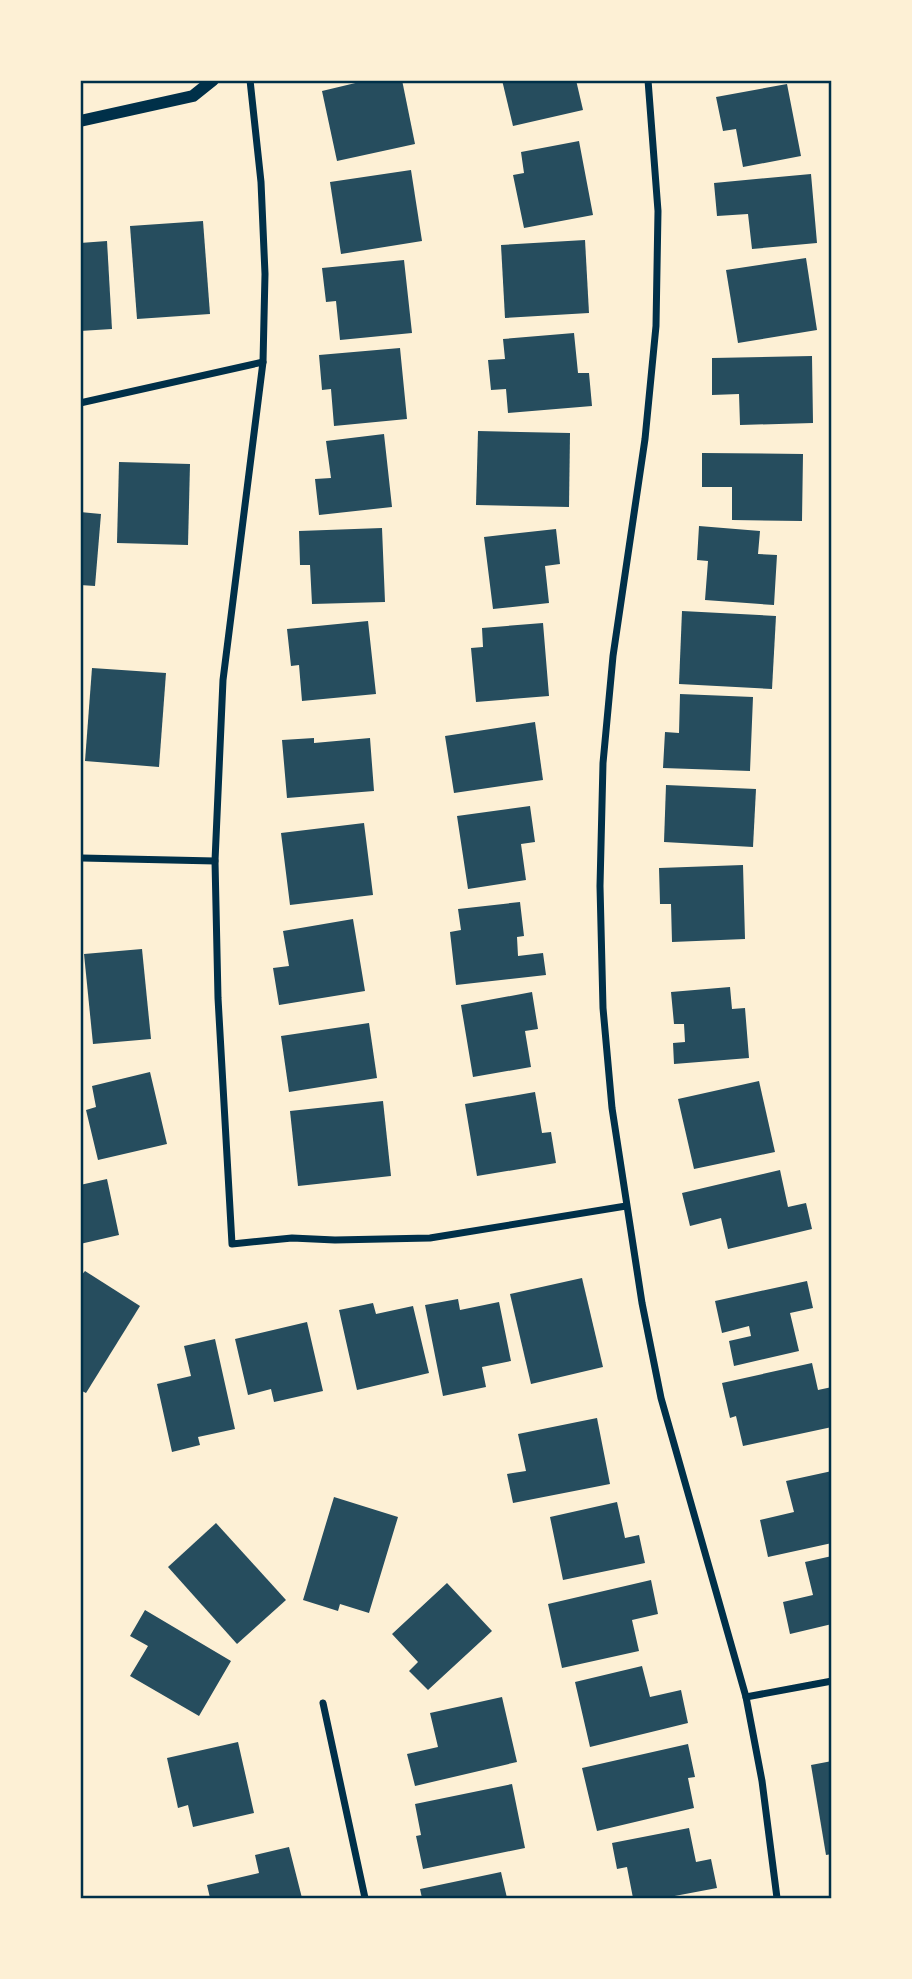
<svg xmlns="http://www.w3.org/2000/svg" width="912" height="1979" font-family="'Alegreya Sans',sans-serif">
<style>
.building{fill:#264d5e}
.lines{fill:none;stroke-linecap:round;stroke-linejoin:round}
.minor{stroke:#003049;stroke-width:7}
.tertiary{stroke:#003049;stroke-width:12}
.neatline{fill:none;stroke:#003049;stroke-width:2.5}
</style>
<rect width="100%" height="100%" fill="#fdf0d5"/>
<g class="building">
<path d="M368 80H402L415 144 337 161 322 91Z"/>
<path d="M502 80H576L583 110 513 126Z"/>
<path d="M787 84 801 156 743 167 736 129 723 131 716 97Z"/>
<path d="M579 141 593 215 524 228 513 175 524 173 521 152Z"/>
<path d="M411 170 422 241 341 254 330 182Z"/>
<path d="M811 174 817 243 752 249 748 214 717 216 714 183Z"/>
<path d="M203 221 210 314 137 319 130 226Z"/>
<path d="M585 240 589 313 505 318 501 245Z"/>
<path d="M107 241 112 329 80 331V243Z"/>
<path d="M806 258 817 330 738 343 726 270Z"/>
<path d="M404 260 412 333 340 340 336 301 326 302 322 268Z"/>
<path d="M574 333 578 373H589L592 406 508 413 506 389 491 390 488 360 505 359 503 339Z"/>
<path d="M400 348 407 419 334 426 331 389 322 390 319 355Z"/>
<path d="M812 356 813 423 740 425 739 394 712 395V358Z"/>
<path d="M478 431 570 433 569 507 476 505Z"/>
<path d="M384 434 392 507 319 515 315 479 331 478 326 441Z"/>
<path d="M702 453 803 454 802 521 732 520V487H702Z"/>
<path d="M119 462 190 464 188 545 117 543Z"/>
<path d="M80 512 101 514 95 586 80 585Z"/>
<path d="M699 526 760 531 758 554 777 555 774 605 705 600 708 561 697 560Z"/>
<path d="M382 528 385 602 312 604 310 565H300L299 531Z"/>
<path d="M556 529 560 564 545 566 549 603 493 609 484 537Z"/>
<path d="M682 611 776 616 772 689 679 684Z"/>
<path d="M368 621 376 694 302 701 299 665 291 666 287 629Z"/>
<path d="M543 623 549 696 476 702 471 648 483 647 482 628Z"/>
<path d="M92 668 166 673 159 767 85 761Z"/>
<path d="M680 694 753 697 750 771 663 768 665 732 679 733Z"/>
<path d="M535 722 543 780 454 793 445 736Z"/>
<path d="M314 738V743L370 738 374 791 287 798 282 740Z"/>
<path d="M666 785 756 789 753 847 664 842Z"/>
<path d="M530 806 535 842 521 844 526 880 468 889 457 816Z"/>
<path d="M364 823 373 895 290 905 281 833Z"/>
<path d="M743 865 745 939 672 942 671 904H660L659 868Z"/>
<path d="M520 902 524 936 517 937 518 956 543 953 546 975 456 985 450 932 461 930 458 909Z"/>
<path d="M353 919 365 991 279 1005 273 968 289 966 283 931Z"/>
<path d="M142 949 151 1039 93 1044 84 954Z"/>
<path d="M730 987 732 1009 745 1008 749 1058 674 1064 673 1043 685 1042 684 1024H674L671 992Z"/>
<path d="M532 992 538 1029 525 1031 531 1067 473 1077 461 1005Z"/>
<path d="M369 1023 377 1078 289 1092 281 1036Z"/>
<path d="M150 1072 167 1144 98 1160 86 1110 96 1107 92 1086Z"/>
<path d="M759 1081 775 1152 694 1169 678 1099Z"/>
<path d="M535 1092 542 1133 551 1132 556 1163 477 1176 465 1104Z"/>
<path d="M383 1101 391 1176 298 1186 290 1111Z"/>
<path d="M780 1170 788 1207 806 1203 812 1229 728 1249 721 1218 690 1226 682 1193Z"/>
<path d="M107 1179 119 1235 80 1244V1185Z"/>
<path d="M85 1271 140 1306 86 1393 80 1390V1277Z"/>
<path d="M582 1278 603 1367 531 1384 510 1294Z"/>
<path d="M807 1281 813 1308 790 1313 799 1351 734 1366 729 1341 751 1336 749 1326 722 1333 715 1301Z"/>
<path d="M458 1299 460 1310 499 1302 511 1361 482 1367 486 1387 443 1396 425 1305Z"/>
<path d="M373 1303 376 1314 413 1306 429 1373 357 1390 339 1310Z"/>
<path d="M307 1322 323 1391 274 1402 271 1389 248 1395 235 1339Z"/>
<path d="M215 1339 235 1429 198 1437 200 1445 172 1452 157 1384 191 1376 184 1346Z"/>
<path d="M812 1363 818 1390 832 1387V1427L743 1446 736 1416 730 1418 722 1383Z"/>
<path d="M597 1418 610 1484 513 1503 507 1474 526 1471 518 1434Z"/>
<path d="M832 1471V1543L768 1557 760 1520 794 1512 786 1481Z"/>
<path d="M334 1497 398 1517 369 1613 340 1604 338 1611 303 1600Z"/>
<path d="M617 1502 625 1538 639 1535 645 1563 563 1580 550 1517Z"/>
<path d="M216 1523 286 1600 237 1644 168 1567Z"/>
<path d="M832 1556V1624L790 1634 783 1602 813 1595 805 1562Z"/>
<path d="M651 1580 658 1614 632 1620 639 1651 562 1668 548 1604Z"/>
<path d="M447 1583 492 1631 428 1690 409 1671 418 1662 392 1634Z"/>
<path d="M145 1610 231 1661 199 1716 130 1676 148 1646 130 1636Z"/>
<path d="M642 1666 650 1697 681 1690 688 1723 590 1747 575 1682Z"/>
<path d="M502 1697 517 1762 415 1786 407 1754 438 1747 430 1713Z"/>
<path d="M238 1742 254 1813 193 1827 188 1805 178 1808 167 1758Z"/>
<path d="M688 1744 695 1777 688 1778 694 1808 597 1831 582 1768Z"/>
<path d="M832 1761V1854L826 1855 811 1765Z"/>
<path d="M512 1784 525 1848 423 1869 416 1836 421 1835 415 1804Z"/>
<path d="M689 1828 696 1862 711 1859 717 1888 664 1898H633L627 1867 617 1869 612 1843Z"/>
<path d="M289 1847 302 1898H210L207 1885 259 1873 255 1855Z"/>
<path d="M501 1872 507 1898H422L420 1889Z"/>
</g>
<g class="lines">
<g class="minor">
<path d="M250 80 261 182 265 274 263 362 223 680 215 861 218 998 232 1244 292 1238 335 1240 430 1238 626 1206"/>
<path d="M648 80 658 211 656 326 645 439 613 656 603 763 600 886 603 1008 612 1108 642 1303 661 1398 746 1697 762 1781 777 1898"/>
<path d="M80 403 263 362"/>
<path d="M82 858 215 861"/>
<path d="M746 1697 832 1681"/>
<path d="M323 1703 365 1898"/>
</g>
<path class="tertiary" d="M80 121 193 96 213 80"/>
</g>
<rect width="912" height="1979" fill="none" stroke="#fdf0d5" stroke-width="164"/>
<rect x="82" y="82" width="748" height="1815" class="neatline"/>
</svg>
